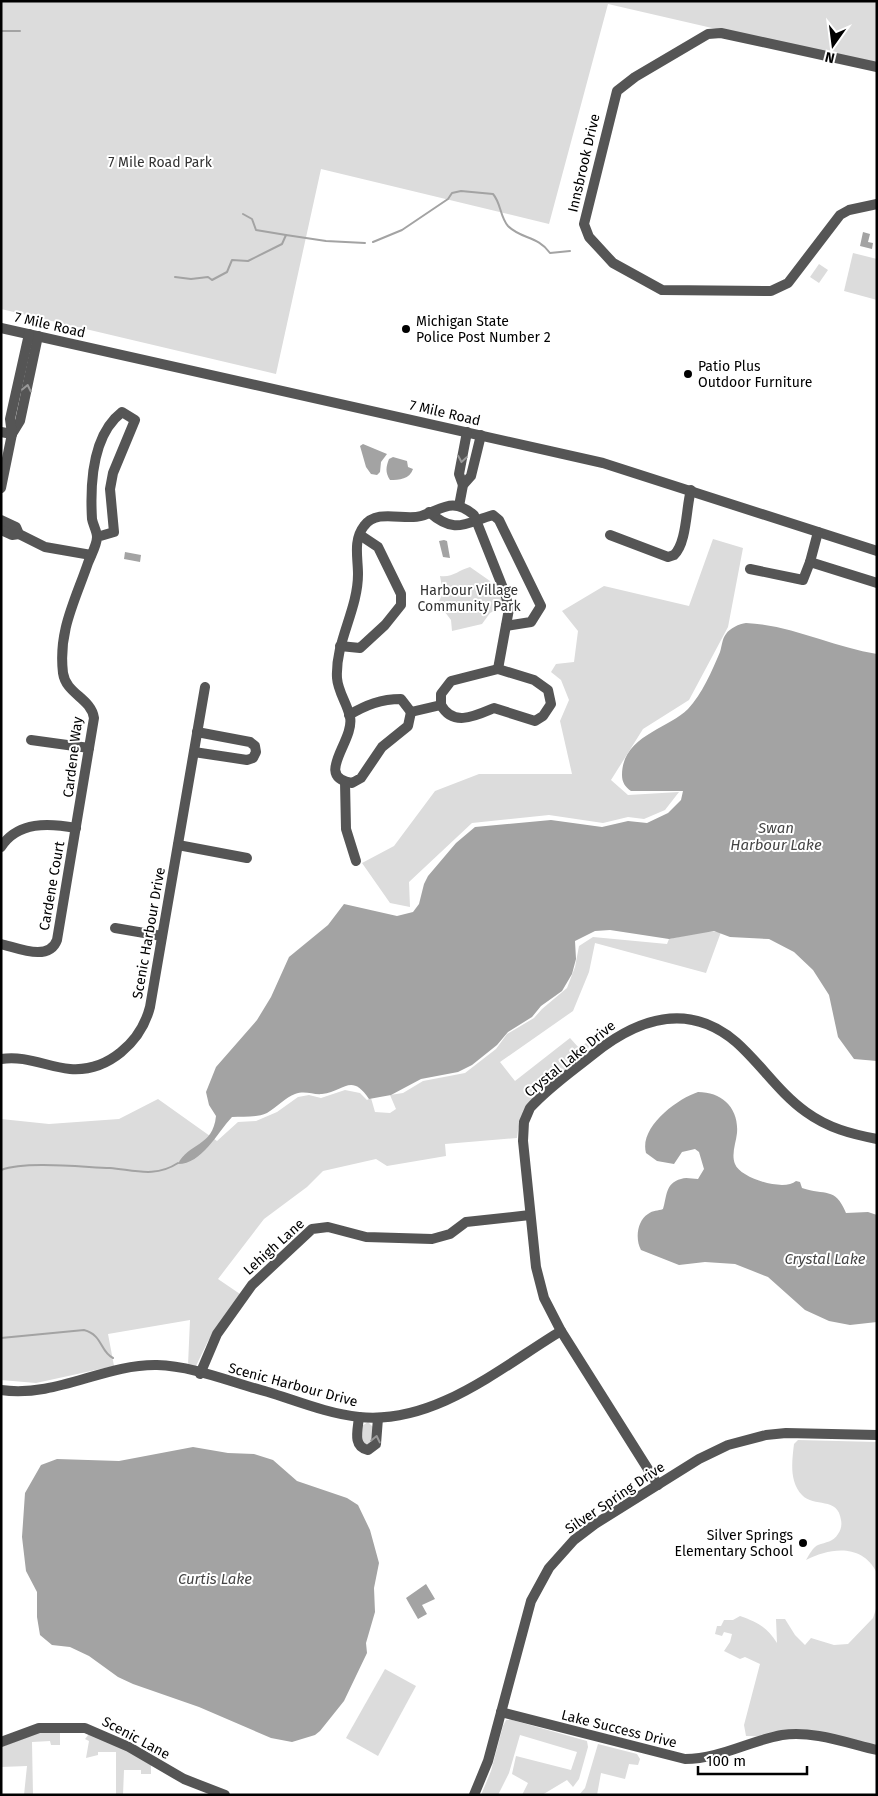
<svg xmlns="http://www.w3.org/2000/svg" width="878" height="1796" font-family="'Fira Sans',sans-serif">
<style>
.green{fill:#dcdcdc}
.water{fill:#a3a3a3}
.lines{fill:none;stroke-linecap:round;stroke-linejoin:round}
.stream{stroke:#a3a3a3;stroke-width:2}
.minor{stroke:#555;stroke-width:10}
.oneway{stroke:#999}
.poi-dot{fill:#000;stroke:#fff;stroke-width:2}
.labels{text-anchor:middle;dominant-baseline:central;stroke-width:4;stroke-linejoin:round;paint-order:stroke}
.park-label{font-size:14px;fill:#333;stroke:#fff}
.street-label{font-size:14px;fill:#000;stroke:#fff}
.poi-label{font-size:14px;fill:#000;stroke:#fff;text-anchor:start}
.water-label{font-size:15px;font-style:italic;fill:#444;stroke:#fff}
</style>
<rect width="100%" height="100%" fill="#fff"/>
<g class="green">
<path d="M1 1H877V66L608 4 549 224 321 169 276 374 1 309Z"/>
<path d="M853 253 877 259V300L844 291Z"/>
<path d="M819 264 828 270 819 283 810 277Z"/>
<path d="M713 539 743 548 728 627 689 700 643 729 611 780 628 795 679 792 665 810 644 819 628 817 603 823 549 815 472 823 409 882 410 907 390 903 362 863 394 846 435 791 479 774H572L560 721 569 700 561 680 551 672 556 664 574 662 578 631 562 611 604 586 689 606Z"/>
<path d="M470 567 490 581 491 585 495 583 503 603 496 604V610L490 613 482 624 452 631 451 620 438 603 443 593 440 576C452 578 459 570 470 567Z"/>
<path d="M706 931 721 932 706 973 595 943 589 972 573 1011 500 1062 515 1081 570 1038 579 1048 586 1043 589 1046 587 1053C556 1078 521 1095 517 1138L445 1144 446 1156 387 1166 376 1159 323 1171 307 1187 264 1219 218 1279 240 1294 208 1341 196 1366 188 1365 190 1320 108 1334 114 1366 36 1383 1 1380V1119L49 1124 119 1119 158 1099 217 1141 238 1122 256 1121 277 1112 298 1097 309 1095 321 1098 345 1090 360 1093 367 1100 371 1098 375 1112 390 1113 396 1109 390 1095 403 1093 423 1081 465 1073 496 1049 507 1034 534 1018 542 1009 567 988 575 967 579 946 593 937 667 944 669 939Z"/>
<path d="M368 1422 373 1427 372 1441 366 1446 361 1441 362 1426Z"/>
<path d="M798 1440 877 1442V1573C862 1543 830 1548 806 1560 809 1555 813 1547 818 1545 826 1542 833 1542 838 1534 841 1530 842 1525 841 1520 838 1496 814 1508 802 1495 789 1481 792 1461 794 1444Z"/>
<path d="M877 1606V1745L837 1738 746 1736 744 1725 760 1664 745 1657 740 1659 724 1651 730 1642 732 1634 724 1632 722 1636 715 1634 717 1626H721L724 1620H733L740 1616C757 1622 767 1627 777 1643L776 1619H785L795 1635 805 1645 811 1638 834 1645 848 1644 873 1618Z"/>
<path d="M385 1669 416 1686 378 1756 346 1738Z"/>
<path d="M506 1720H512L587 1741 588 1747 579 1779 573 1787 567 1780 542 1795H522L528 1783 512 1774 516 1756 571 1770 577 1752 520 1735 509 1773 498 1795H481L491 1771 503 1726Z"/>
<path d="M41 1732H60V1745H51L50 1741 32 1742 33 1795H24L27 1766 1 1767V1747Z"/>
<path d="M89 1734 128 1751 151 1765V1774H141V1770H124L123 1795H116V1752H98V1755L86 1758 89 1741 85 1739Z"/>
<path d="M598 1744 637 1754 640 1759 638 1765 629 1764 625 1779 601 1773 597 1795H579L585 1788Z"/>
</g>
<g class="water">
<path d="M863 232 870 234 868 242 873 243 872 249 860 246Z"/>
<path d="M363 444 387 454 381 462 380 472 377 475 371 474 366 467 360 446Z"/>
<path d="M393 457 407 461 408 467 413 469C410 479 399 480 390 480 385 472 386 467 389 459Z"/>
<path d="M444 540 447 541 450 558 443 557 439 541Z"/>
<path d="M125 552 141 555 140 562 124 559Z"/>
<path d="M746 623C791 625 833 647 877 654V1061L854 1059 838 1037 829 995 813 970 794 952 769 939 730 937 714 931 669 939 610 930 595 931 575 941 576 959 572 974 562 991 541 1006 532 1017 508 1032 497 1045 472 1065 458 1072 421 1079 391 1095 369 1099C351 1072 344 1092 322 1094 313 1095 305 1090 295 1094 286 1097 276 1108 267 1113 256 1118 243 1116 232 1117 217 1133 202 1164 178 1164 188 1143 213 1147 216 1116L209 1105 206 1092 216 1067 257 1020 271 997 289 957 328 925 344 904 397 916 413 912 419 904 424 884 428 876 456 843 475 827 551 820 602 827 628 821 647 823 668 813 681 800 683 791H631C625 787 622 782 622 775 622 736 668 729 688 709 702 694 712 671 720 652 722 646 722 639 726 634 730 628 739 624 746 623Z"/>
<path d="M698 1092C722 1092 739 1108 737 1133 736 1143 731 1154 735 1164 740 1178 784 1192 796 1181L800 1182 802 1188C825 1196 835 1186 846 1213L868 1212 877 1215V1322L850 1325 829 1321 805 1310 768 1277 735 1264 705 1262 679 1265 641 1250C635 1239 637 1221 648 1214 653 1210 658 1211 663 1209 667 1197 665 1183 681 1179 686 1177 692 1179 698 1179L704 1169 699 1152 695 1149 682 1152 674 1164 657 1161 646 1153C639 1127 677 1099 698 1092Z"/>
<path d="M193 1447 228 1453 254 1454 273 1460 297 1481 347 1498 358 1505 370 1530 379 1563 374 1588 375 1612 366 1643 367 1653 344 1701 320 1731 315 1735 292 1742 271 1738 199 1707 133 1684 118 1677 89 1656 70 1647 52 1645 40 1635 37 1617V1592L26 1571 22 1537 25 1493 41 1465 57 1459 119 1461Z"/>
<path d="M426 1584 435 1599 422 1605 427 1614 418 1619 406 1598Z"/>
</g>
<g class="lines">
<g class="stream">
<path d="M1 31H20"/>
<path d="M243 214 252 219 256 230 286 235"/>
<path d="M373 242 402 230 448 199 452 193 461 191 493 194C501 203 500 217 508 226 521 239 538 236 550 253L570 251"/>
<path d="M175 277 191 279 208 277 212 280 227 272 232 260 248 261 282 244 286 235 326 241 365 243"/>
<path d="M1 1170C27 1161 81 1167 110 1168 134 1170 155 1178 178 1163"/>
<path d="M1 1338 84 1330C103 1335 100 1352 113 1358"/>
</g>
<g class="minor">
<path d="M877 67 721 33 708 34 635 77 617 91 584 224 589 237 613 263 662 290 771 291 788 283 840 215 849 210 877 204"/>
<path d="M1 328 603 463 877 551"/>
<path d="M1 432 12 434"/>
<path d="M12 434 20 421 38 336"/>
<path d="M463 485 459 474 467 432"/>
<path d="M1 488 12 434 10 419 29 334"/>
<path d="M459 506 463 485 471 476 481 435"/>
<path d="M429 512C455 535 465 523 493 515L499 520 541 606 531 622 506 626"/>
<path d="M1 520 16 527 19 534 45 547 91 555"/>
<path d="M1 530 12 535 19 534"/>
<path d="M818 532 810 562 877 583"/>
<path d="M610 535 668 557 674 555C687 543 686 507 691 490"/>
<path d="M750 569 803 580 810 562"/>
<path d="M340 646 360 648 385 625 401 605V594L378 547 360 535"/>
<path d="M441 705V694L451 681 498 669"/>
<path d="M411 712 408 726 382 747 361 778 352 783C313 777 355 741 350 717 347 703 338 692 337 678 335 642 358 610 358 574 358 558 353 540 364 526 377 508 404 521 421 516 443 509 452 497 474 515L505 593 509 609 498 669"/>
<path d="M411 712 441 705C453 727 475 716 494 708L535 721 543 716 551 704 548 690 534 680 498 669"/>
<path d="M349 715C366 705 381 699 401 699L411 712"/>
<path d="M31 740 89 748"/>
<path d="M194 752 247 760 253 758 256 752 255 746 250 742 197 732"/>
<path d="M345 782 346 829 356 861"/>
<path d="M178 845 247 858"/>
<path d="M1 847C18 821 49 823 76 828"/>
<path d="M115 928 162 936"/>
<path d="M1 944C18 948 49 962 57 940L94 718C91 698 66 694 63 673 58 631 75 601 88 563 91 555 97 545 97 537 97 531 93 525 92 519 90 484 92 435 122 412L135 420 113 473 110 489 114 532 97 537"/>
<path d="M1 1059C26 1055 47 1067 70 1069 108 1072 141 1042 150 1007L205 687"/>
<path d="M200 1374 217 1334 252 1285 312 1229 328 1227 366 1237 432 1239 450 1234 466 1222 530 1215"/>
<path d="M1 1390C56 1398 104 1364 157 1365 194 1366 233 1383 268 1392 297 1401 329 1414 359 1417 434 1425 500 1368 561 1331"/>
<path d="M359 1417C358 1429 352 1447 368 1450L376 1444 378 1418"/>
<path d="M658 1485 561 1331 544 1298 536 1267 523 1141 524 1122 530 1108C548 1088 571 1072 591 1056 635 1020 687 1000 736 1042 761 1064 779 1093 806 1112 828 1128 851 1134 877 1139"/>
<path d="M501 1712 685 1759C720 1759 749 1741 782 1735 812 1730 847 1743 877 1750"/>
<path d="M1 1742 39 1728H85L129 1747 184 1779 225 1795"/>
<path d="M474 1795 488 1761 531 1601 549 1568 574 1540 595 1524 699 1459 728 1445 766 1435 786 1433 877 1435"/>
</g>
</g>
<defs><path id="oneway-chevron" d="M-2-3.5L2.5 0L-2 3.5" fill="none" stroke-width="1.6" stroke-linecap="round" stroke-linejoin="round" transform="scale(1.25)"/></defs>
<g class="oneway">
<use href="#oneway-chevron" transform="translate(27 388) rotate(-78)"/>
<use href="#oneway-chevron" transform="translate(462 459) rotate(100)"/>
<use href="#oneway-chevron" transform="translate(376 1439) rotate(-78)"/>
</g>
<g class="poi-dot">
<circle cx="406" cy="329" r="5"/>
<circle cx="688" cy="374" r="5"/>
<circle cx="803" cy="1543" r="5"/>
</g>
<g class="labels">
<g class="park-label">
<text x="160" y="162">7 Mile Road Park</text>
<text x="469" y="590">Harbour Village<tspan x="469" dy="16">Community Park</tspan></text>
</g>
<g class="street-label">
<text transform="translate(584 163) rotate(-77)">Innsbrook Drive</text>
<text transform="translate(50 325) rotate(13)">7 Mile Road</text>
<text transform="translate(445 413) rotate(13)">7 Mile Road</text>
<text transform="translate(73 757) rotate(-83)">Cardene Way</text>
<text transform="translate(52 886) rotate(-80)">Cardene Court</text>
<text transform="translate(149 933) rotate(-80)">Scenic Harbour Drive</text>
<text transform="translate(570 1059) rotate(-39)">Crystal Lake Drive</text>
<text transform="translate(274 1247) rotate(-42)">Lehigh Lane</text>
<text transform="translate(293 1385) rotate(15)">Scenic Harbour Drive</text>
<text transform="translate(615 1498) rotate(-34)">Silver Spring Drive</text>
<text transform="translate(619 1729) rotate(14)">Lake Success Drive</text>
<text transform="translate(136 1738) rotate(28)">Scenic Lane</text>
</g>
<g class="poi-label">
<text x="416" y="321">Michigan State<tspan x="416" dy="16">Police Post Number 2</tspan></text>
<text x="698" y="366">Patio Plus<tspan x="698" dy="16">Outdoor Furniture</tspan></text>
<text x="793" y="1535" text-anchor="end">Silver Springs<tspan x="793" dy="16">Elementary School</tspan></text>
</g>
<g class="water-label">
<text x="776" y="828">Swan<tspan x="776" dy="17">Harbour Lake</tspan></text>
<text x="825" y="1259">Crystal Lake</text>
<text x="215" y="1579">Curtis Lake</text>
</g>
</g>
<rect width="878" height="1796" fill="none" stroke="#000000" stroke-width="5"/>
<g transform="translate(833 45) rotate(194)" stroke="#ffffff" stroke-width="4" paint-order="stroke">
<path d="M0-4L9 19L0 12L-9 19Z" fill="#000000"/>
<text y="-8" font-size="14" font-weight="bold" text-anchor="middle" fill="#000000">N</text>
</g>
<path d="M698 1766v8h109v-8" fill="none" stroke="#000000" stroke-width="2.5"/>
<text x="706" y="1766" font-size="15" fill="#000000" stroke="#ffffff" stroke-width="4" paint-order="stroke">100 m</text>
</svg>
